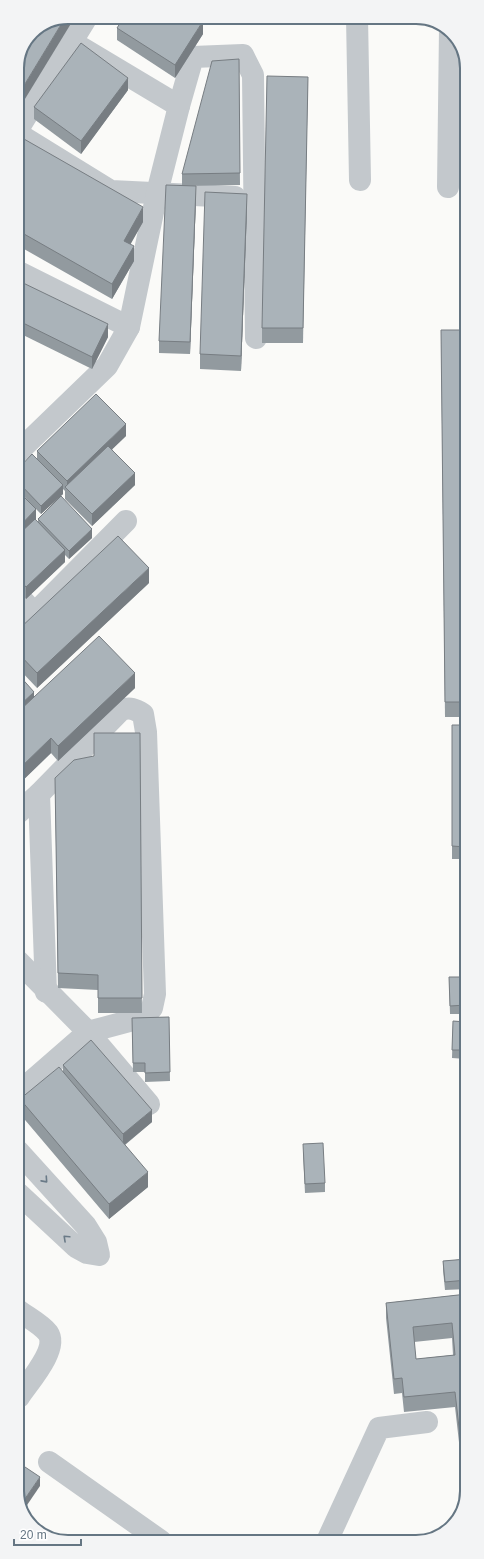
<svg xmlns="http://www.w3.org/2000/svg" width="484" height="1559" font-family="Arial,sans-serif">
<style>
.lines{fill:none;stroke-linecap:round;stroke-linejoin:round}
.minor{stroke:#c3c8cc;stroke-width:22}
.wall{fill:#929a9f;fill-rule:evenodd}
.shaded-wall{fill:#777d82}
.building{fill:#aab3b9;stroke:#777d82;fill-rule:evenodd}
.oneway{stroke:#6a7a87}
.rim{fill:none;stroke:#657683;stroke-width:2}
</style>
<rect width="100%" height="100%" fill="#fafaf8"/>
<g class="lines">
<g class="minor">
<path d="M357 17 360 180"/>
<path d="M82 48 179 106"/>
<path d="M17 131 87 17"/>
<path d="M17 133 111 191 235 197"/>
<path d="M448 187 450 29"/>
<path d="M17 271 129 327"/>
<path d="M18 452 107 366 129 327 157 193 179 106 193 57 243 55 253 75 256 338"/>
<path d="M18 595 35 614"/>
<path d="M21 627 126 521"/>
<path d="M39 794 46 992"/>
<path d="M18 813 39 794 121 710C130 707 135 709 143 714L146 732 155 994 152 1008 144 1017 88 1032 18 1093"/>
<path d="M18 961 88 1032 149 1104"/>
<path d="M18 1151 86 1226 96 1242 99 1255 87 1253 76 1247 18 1193"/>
<path d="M18 1310C27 1317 41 1324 48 1333 59 1349 28 1383 19 1397"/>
<path d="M49 1462 161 1541"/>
<path d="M327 1541 379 1428 427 1422"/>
</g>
</g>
<g class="wall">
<path d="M117 28 203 34 175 78 117 40Z"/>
<path d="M239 59 240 185 186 186 196 199 190 354 159 353V341L182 186V174Z"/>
<path d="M308 77 303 343H262V328Z"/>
<path d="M128 90 81 154 34 119V107Z"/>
<path d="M17 135 143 222 130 244 134 261 112 299 17 245Z"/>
<path d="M247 209 241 371 200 369V354Z"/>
<path d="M17 280 108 337 92 369 17 332Z"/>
<path d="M441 330H466V717H445Z"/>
<path d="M126 436 112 449 135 485 92 526 65 499V491L63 489V494L41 514 36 509V521L38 522V519L92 538 69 559 65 555V562L26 599 18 590V491L33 506 18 490V469L37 460V451Z"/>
<path d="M149 583 37 688 18 668V630Z"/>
<path d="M18 674 34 697 135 688 58 761 51 753 18 785Z"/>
<rect x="452" y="725" width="14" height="134"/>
<path d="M140 733 142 1013H98V990L58 988 55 778 94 756Z"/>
<path d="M449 977H466V1014H450Z"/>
<path d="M169 1017 170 1081 145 1082V1072H133L132 1018Z"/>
<path d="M453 1021 466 1022V1059L452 1058Z"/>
<path d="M63 1065 152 1122 125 1145 148 1187 109 1219 20 1114V1099L63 1071Z"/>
<path d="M303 1152 325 1183V1192L305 1193Z"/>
<path d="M467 1259V1289L445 1290 443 1270V1261Z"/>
<path d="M467 1294V1459L461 1460 455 1407 404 1412 402 1393 394 1394 386 1318V1303ZM452 1338 453 1355 416 1359 414 1342Z"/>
</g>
<g class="shaded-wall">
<path d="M68 17H75L17 112V97L65 18Z"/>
<path d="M203 21V34L175 78V65Z"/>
<path d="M128 78V90L81 154V141Z"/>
<path d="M196 186V199L190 354V342Z"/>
<path d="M247 194V209L241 371V356Z"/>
<path d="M143 207V222L124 256V241Z"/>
<path d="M134 246V261L112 299V284Z"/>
<path d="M108 324V337L92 369V357Z"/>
<path d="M126 424V436L69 491 67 488V481Z"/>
<path d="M135 473V485L92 526V514Z"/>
<path d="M63 485V494L41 514V506Z"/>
<path d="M36 509V521L18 540V528Z"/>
<path d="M92 529V538L69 559V551Z"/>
<path d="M65 550V562L26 599V587Z"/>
<path d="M149 568V583L37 688V673Z"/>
<path d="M22 596V605L18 609V600Z"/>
<path d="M135 673V688L58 761V746Z"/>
<path d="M34 692V700L18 715V707Z"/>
<path d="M51 738V753L18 785V770Z"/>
<path d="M152 1110V1122L123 1146V1134Z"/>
<path d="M148 1172V1187L109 1219V1204Z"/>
<path d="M19 1320V1335L18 1336V1321Z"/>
<path d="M40 1477V1486L23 1511 20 1506Z"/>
</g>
<g class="building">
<path d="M124 17H197L203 21 175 65 117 28Z"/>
<path d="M65 18 17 97V65L32 32Z"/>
<path d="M81 43 128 78 81 141 34 107Z"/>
<path d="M239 59 240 173 182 174 212 61Z"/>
<path d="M267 76 308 77 303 328H262Z"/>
<path d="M17 135 143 207 124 241 134 246 112 284 17 230Z"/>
<path d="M166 185 196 186 190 342 159 341Z"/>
<path d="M205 192 247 194 241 356 200 354Z"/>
<path d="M17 280 108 324 92 357 17 320Z"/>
<path d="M441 330H466V702H445Z"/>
<path d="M96 394 126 424 67 481 37 451Z"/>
<path d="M108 446 135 473 92 514 65 487Z"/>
<path d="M32 454 63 485 41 506 18 482V469Z"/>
<path d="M18 491 36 509 18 528Z"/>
<path d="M61 496 92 529 69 551 38 519Z"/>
<path d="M35 519 65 550 26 587 18 578V535Z"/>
<path d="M118 536 149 568 37 673 18 653V630Z"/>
<path d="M18 592 22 596 18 600Z"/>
<path d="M99 636 135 673 58 746 51 738 18 770V712Z"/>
<path d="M18 674 34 692 18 707Z"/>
<path d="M452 725H466V847L452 846Z"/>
<path d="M94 733H140L142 998H98V975L58 973 55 778 74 760 94 756Z"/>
<path d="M449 977H466V1005L450 1006Z"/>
<path d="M169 1017 170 1072 145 1073V1063H133L132 1018Z"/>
<path d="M453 1021 466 1022V1050H452Z"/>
<path d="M91 1040 152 1110 123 1134 63 1065Z"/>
<path d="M59 1067 148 1172 109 1204 20 1099Z"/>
<path d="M323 1143 325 1183 305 1184 303 1144Z"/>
<path d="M467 1259V1280L445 1282 443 1261Z"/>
<path d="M467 1294V1444L461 1445 455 1392 404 1397 402 1378 394 1379 386 1303ZM452 1323 455 1355 416 1359 413 1327Z"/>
<path d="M19 1463 40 1477 20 1506 19 1504Z"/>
</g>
<defs><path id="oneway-chevron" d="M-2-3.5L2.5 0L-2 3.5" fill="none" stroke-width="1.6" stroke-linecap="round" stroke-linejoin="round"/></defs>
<g class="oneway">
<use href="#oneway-chevron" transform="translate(45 1180) rotate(48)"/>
<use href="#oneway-chevron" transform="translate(66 1238) rotate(-137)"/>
</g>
<path d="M0 0H484V1559H0ZM68 24H416A44 44 0 0 1 460 68V1491A44 44 0 0 1 416 1535H68A44 44 0 0 1 24 1491V68A44 44 0 0 1 68 24Z" fill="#f3f4f5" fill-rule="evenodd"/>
<path class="rim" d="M68 24H416A44 44 0 0 1 460 68V1491A44 44 0 0 1 416 1535H68A44 44 0 0 1 24 1491V68A44 44 0 0 1 68 24Z"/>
<path d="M14 1539v6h67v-6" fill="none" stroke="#657683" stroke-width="2"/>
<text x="20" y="1539" font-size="12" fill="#657683" stroke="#ffffff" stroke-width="3" paint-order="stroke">20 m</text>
</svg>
